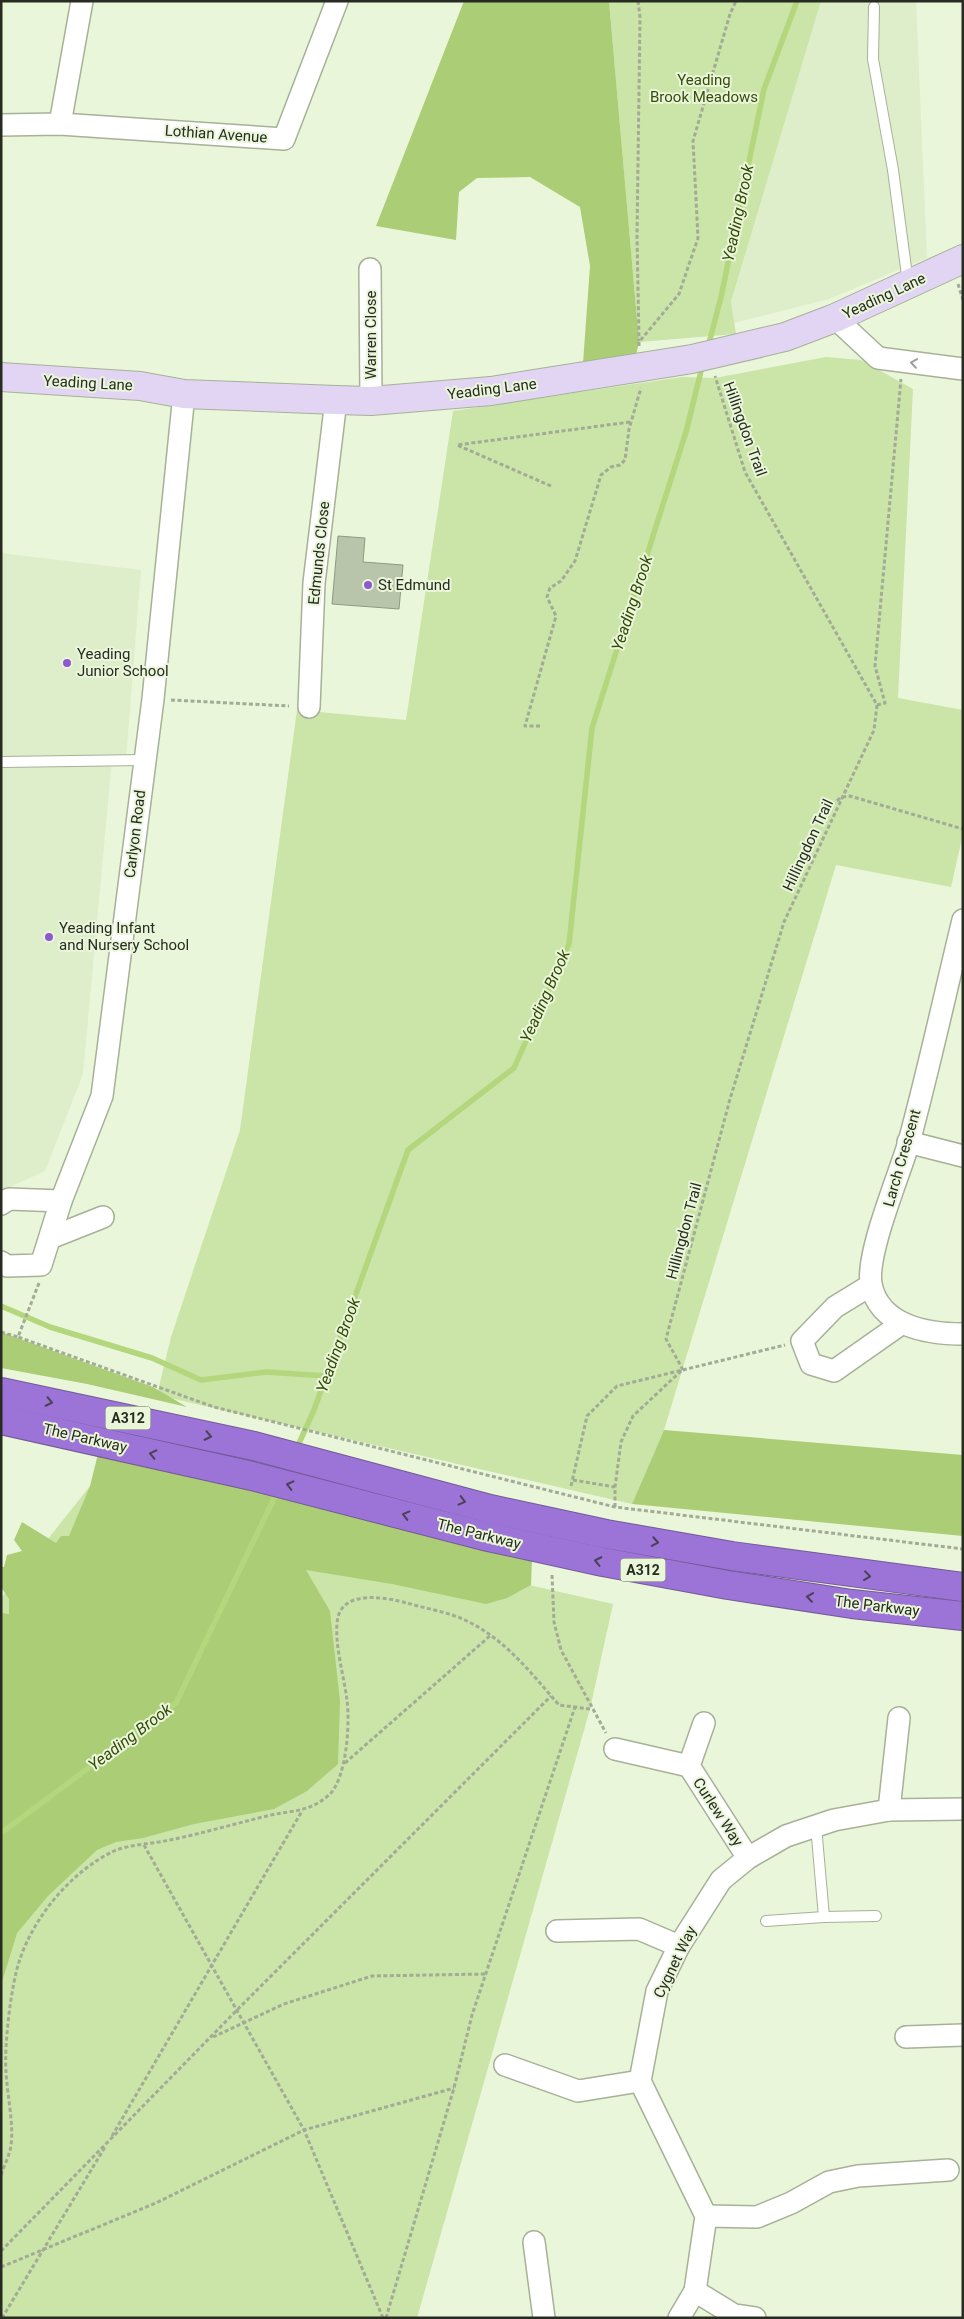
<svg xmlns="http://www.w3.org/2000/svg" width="964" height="2319" font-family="Roboto,sans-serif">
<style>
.built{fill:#deedca}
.green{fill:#cbe4a8}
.forest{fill:#abcd75}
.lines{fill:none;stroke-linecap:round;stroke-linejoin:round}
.stream{stroke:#b4d67d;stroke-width:5.5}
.building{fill:#b9c5aa;stroke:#8e997f}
.lane-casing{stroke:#a6b197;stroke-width:12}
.street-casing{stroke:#a6b197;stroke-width:24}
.secondary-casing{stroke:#a6b197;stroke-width:30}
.highway-casing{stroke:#735a97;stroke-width:30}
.path{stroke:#a2ab96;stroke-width:3;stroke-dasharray:4 2.5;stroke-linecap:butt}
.lane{stroke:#fff;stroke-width:10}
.street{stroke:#fff;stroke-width:21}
.secondary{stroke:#e1d5f3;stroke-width:28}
.highway{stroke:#9c73d6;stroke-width:28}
.oneway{stroke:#9ea09b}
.oneway2{stroke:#4a4157}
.poi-dot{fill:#8e58d1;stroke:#eaf6da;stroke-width:2}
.labels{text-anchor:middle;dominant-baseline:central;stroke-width:4;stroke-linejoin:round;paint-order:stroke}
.shield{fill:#eaf6da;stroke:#626858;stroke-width:1}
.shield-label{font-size:14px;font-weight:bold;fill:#272b21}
.park-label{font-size:15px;fill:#374c0a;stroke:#eaf6da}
.street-label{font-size:15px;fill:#272b21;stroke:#eaf6da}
.poi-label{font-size:15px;fill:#272b21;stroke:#eaf6da;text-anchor:start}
.water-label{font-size:16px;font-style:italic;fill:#354a07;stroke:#eaf6da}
</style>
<rect width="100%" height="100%" fill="#eaf6da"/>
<g class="built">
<path d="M821 1H916L927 258 829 299 734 323 731 303Z"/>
<path d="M1 553 141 570 126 759H112L83 1074 45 1171 1 1191Z"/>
</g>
<g class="green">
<path d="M609 1H821L731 302 736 334 639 342Z"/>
<path d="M826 357 861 360 913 389 898 698 963 710V834L951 887 836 865 664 1430 632 1504 157 1395 171 1337 240 1130 297 710 406 720 453 411 682 377 715 378Z"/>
<path d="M90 1486 613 1604 590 1709 417 2318H1V1598Z"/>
</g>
<g class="forest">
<path d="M464 1H609L639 342 634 364 582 377 590 266 580 207 530 177 477 178 459 192 456 240 376 226Z"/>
<path d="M1 1332 153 1387 187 1407 87 1384 1 1368Z"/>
<path d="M664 1430 963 1455V1536L632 1504Z"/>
<path d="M100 1446 532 1559 531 1585 507 1598 486 1604 392 1584 306 1570 330 1611 340 1701 338 1764 307 1791 274 1809 194 1824 143 1838 116 1842 97 1850 48 1896 17 1933 1 1985V1613L9 1614V1599L1 1587V1567H4L7 1555 22 1551 14 1540 22 1522 56 1543 61 1536H69L90 1486Z"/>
</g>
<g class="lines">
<g class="stream">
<path d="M708 347 721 297 764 89 797 1"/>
<path d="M1 1306 50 1327 152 1358 201 1380 266 1372 326 1376"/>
<path d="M296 1450 314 1410 408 1150 514 1068 569 944 592 728 686 432 703 363"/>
<path d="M1 1833 176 1703 278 1490"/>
</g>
</g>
<path class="building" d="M338 536 365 538 363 562 403 565 399 609 332 604Z"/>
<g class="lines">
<g class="lane-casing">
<g id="lane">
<path d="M874 7 873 59 893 170 908 283"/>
<path d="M1 762 145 760"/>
<path d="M816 1826 824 1917 876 1916"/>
<path d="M766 1921 824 1917"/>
</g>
</g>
<g class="street-casing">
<g id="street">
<path d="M60 124 82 1"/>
<path d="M1 125 60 124 284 139 337 1"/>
<path d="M370 269 371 401"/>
<path d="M835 318 878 358 963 369"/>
<path d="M309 707 314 583 336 400"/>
<path d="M963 920C945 994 929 1068 909 1142 899 1176 866 1253 871 1284 879 1326 927 1334 963 1334"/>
<path d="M908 1142 963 1156"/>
<path d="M1 1204 9 1199 61 1201"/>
<path d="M50 1238 103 1217"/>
<path d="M1 1262 7 1266 41 1265 61 1201 102 1096 153 699 184 394"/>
<path d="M871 1285 835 1307 802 1341 811 1364 834 1371 901 1324"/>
<path d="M704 1723 689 1766 748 1858"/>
<path d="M615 1749 689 1766"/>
<path d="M889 1810 899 1718"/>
<path d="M557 1931 639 1929 679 1946"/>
<path d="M906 2037 963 2035"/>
<path d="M505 2065 578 2091 640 2081"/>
<path d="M706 2216 757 2217 791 2203 829 2182 858 2176 948 2170"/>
<path d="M534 2242 544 2318"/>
<path d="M695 2291 734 2315 755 2318"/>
<path d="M679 2318 695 2291 706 2216 640 2081 657 1991 679 1946 721 1880 748 1858 786 1836 834 1820 889 1810 963 1809"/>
</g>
</g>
<g class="secondary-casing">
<path id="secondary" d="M1 377 140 386 184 394 336 400 371 401 491 391 692 359 785 337 835 318 963 259"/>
</g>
<g class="highway-casing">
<g id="highway">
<path d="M1 1392 254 1446 490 1509 606 1534 732 1556 963 1587"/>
<path d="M1 1420 252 1476 484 1536 603 1562 728 1585 852 1604 963 1616"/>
</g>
</g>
<g class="path">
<path d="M638 1 640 17 637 236 639 341"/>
<path d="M958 284 963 300"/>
<path d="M639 346V342L679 294 698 238 693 141 730 14 736 1"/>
<path d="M551 486 457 445 630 422"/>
<path d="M171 700 289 706"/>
<path d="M877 705 885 703 875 666 901 379"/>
<path d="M540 726H525L556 616 547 597 550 588 561 581 575 561 601 475 611 467 620 465 625 460 629 429 641 388"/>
<path d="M821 812 842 797 850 796 963 829"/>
<path d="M39 1283 18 1337 214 1407 615 1507 963 1549"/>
<path d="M1 1332 18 1337"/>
<path d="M683 1370 666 1339 730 1099 784 922 874 730 877 705 745 472 715 376"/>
<path d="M573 1480 615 1487"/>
<path d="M571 1486 587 1416 617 1386 785 1345"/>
<path d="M615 1507V1487L621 1442 633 1416 682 1370"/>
<path d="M552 1575 554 1622 561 1650 606 1733"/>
<path d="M345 1763 491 1635"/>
<path d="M144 1845 304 2130 383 2318"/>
<path d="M213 2037 284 2004 372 1976 486 1974"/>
<path d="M112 2136 302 1811"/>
<path d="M1 2175C4 2165 10 2155 11 2145 14 2125 7 2093 6 2072 4 2046 11 1984 20 1959 35 1915 72 1871 114 1851 130 1844 153 1844 170 1840 204 1833 237 1823 271 1815 295 1810 309 1812 329 1795 347 1778 350 1723 347 1700 344 1676 333 1640 338 1617 345 1589 388 1598 407 1603 427 1609 449 1612 467 1621 506 1640 531 1673 559 1705L590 1709"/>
<path d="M1 2251 237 2010 551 1696"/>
<path d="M1 2267 156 2203 304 2130 454 2088"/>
<path d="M2 2318 105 2147"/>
<path d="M386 2318 454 2088 472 2015 575 1707"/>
</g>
<use href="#lane" class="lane"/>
<use href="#street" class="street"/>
<use href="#secondary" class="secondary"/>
<use href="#highway" class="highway"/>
</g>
<defs><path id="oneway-chevron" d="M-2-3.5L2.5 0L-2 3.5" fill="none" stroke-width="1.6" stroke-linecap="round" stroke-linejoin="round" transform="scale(1.25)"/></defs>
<use class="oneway" href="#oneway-chevron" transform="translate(914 363) rotate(-172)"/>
<g class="oneway2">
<use href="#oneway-chevron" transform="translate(49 1402) rotate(12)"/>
<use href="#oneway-chevron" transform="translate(208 1436) rotate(12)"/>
<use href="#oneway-chevron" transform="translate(153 1454) rotate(-167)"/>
<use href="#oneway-chevron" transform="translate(290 1485) rotate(-166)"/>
<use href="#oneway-chevron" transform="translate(462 1501) rotate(15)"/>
<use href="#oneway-chevron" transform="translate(406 1515) rotate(-165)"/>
<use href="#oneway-chevron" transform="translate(655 1542) rotate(10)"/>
<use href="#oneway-chevron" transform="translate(598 1561) rotate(-168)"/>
<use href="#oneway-chevron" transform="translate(867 1576) rotate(7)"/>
<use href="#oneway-chevron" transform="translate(810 1597) rotate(-172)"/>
</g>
<g class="poi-dot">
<circle cx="368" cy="585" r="5"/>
<circle cx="67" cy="663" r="5"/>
<circle cx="49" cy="937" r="5"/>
</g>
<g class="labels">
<g class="shield">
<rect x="105.5" y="1406.5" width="45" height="23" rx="4"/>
<rect x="620.5" y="1558.5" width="45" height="23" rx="4"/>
</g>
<g class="shield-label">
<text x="128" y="1418">A312</text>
<text x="643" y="1570">A312</text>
</g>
<g class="park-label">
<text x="704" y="80">Yeading<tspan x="704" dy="17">Brook Meadows</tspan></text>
</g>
<g class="street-label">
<text transform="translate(216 134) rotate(4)">Lothian Avenue</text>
<text transform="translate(884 296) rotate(-25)">Yeading Lane</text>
<text transform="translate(371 335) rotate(-90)">Warren Close</text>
<text transform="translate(88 383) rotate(3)">Yeading Lane</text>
<text transform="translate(492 389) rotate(-7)">Yeading Lane</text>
<text transform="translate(745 429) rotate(70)">Hillingdon Trail</text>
<text transform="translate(319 553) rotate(-84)">Edmunds Close</text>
<text transform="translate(135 834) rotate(-83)">Carlyon Road</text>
<text transform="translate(808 845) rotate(-65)">Hillingdon Trail</text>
<text transform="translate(902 1158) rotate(-74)">Larch Crescent</text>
<text transform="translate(684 1231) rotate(-75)">Hillingdon Trail</text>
<text transform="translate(85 1438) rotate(13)">The Parkway</text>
<text transform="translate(479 1534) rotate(14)">The Parkway</text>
<text transform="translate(877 1606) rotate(7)">The Parkway</text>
<text transform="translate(718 1812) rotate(57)">Curlew Way</text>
<text transform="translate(675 1962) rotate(-64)">Cygnet Way</text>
</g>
<g class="poi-label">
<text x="378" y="585">St Edmund</text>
<text x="77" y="654">Yeading<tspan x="77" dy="17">Junior School</tspan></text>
<text x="59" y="928">Yeading Infant<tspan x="59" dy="17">and Nursery School</tspan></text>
</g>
<g class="water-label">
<text transform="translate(738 213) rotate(-78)">Yeading Brook</text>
<text transform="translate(632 603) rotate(-72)">Yeading Brook</text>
<text transform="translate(545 996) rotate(-66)">Yeading Brook</text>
<text transform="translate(338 1345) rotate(-70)">Yeading Brook</text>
<text transform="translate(130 1737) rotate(-37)">Yeading Brook</text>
</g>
</g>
<rect width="964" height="2319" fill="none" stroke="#272b21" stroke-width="5"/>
</svg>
